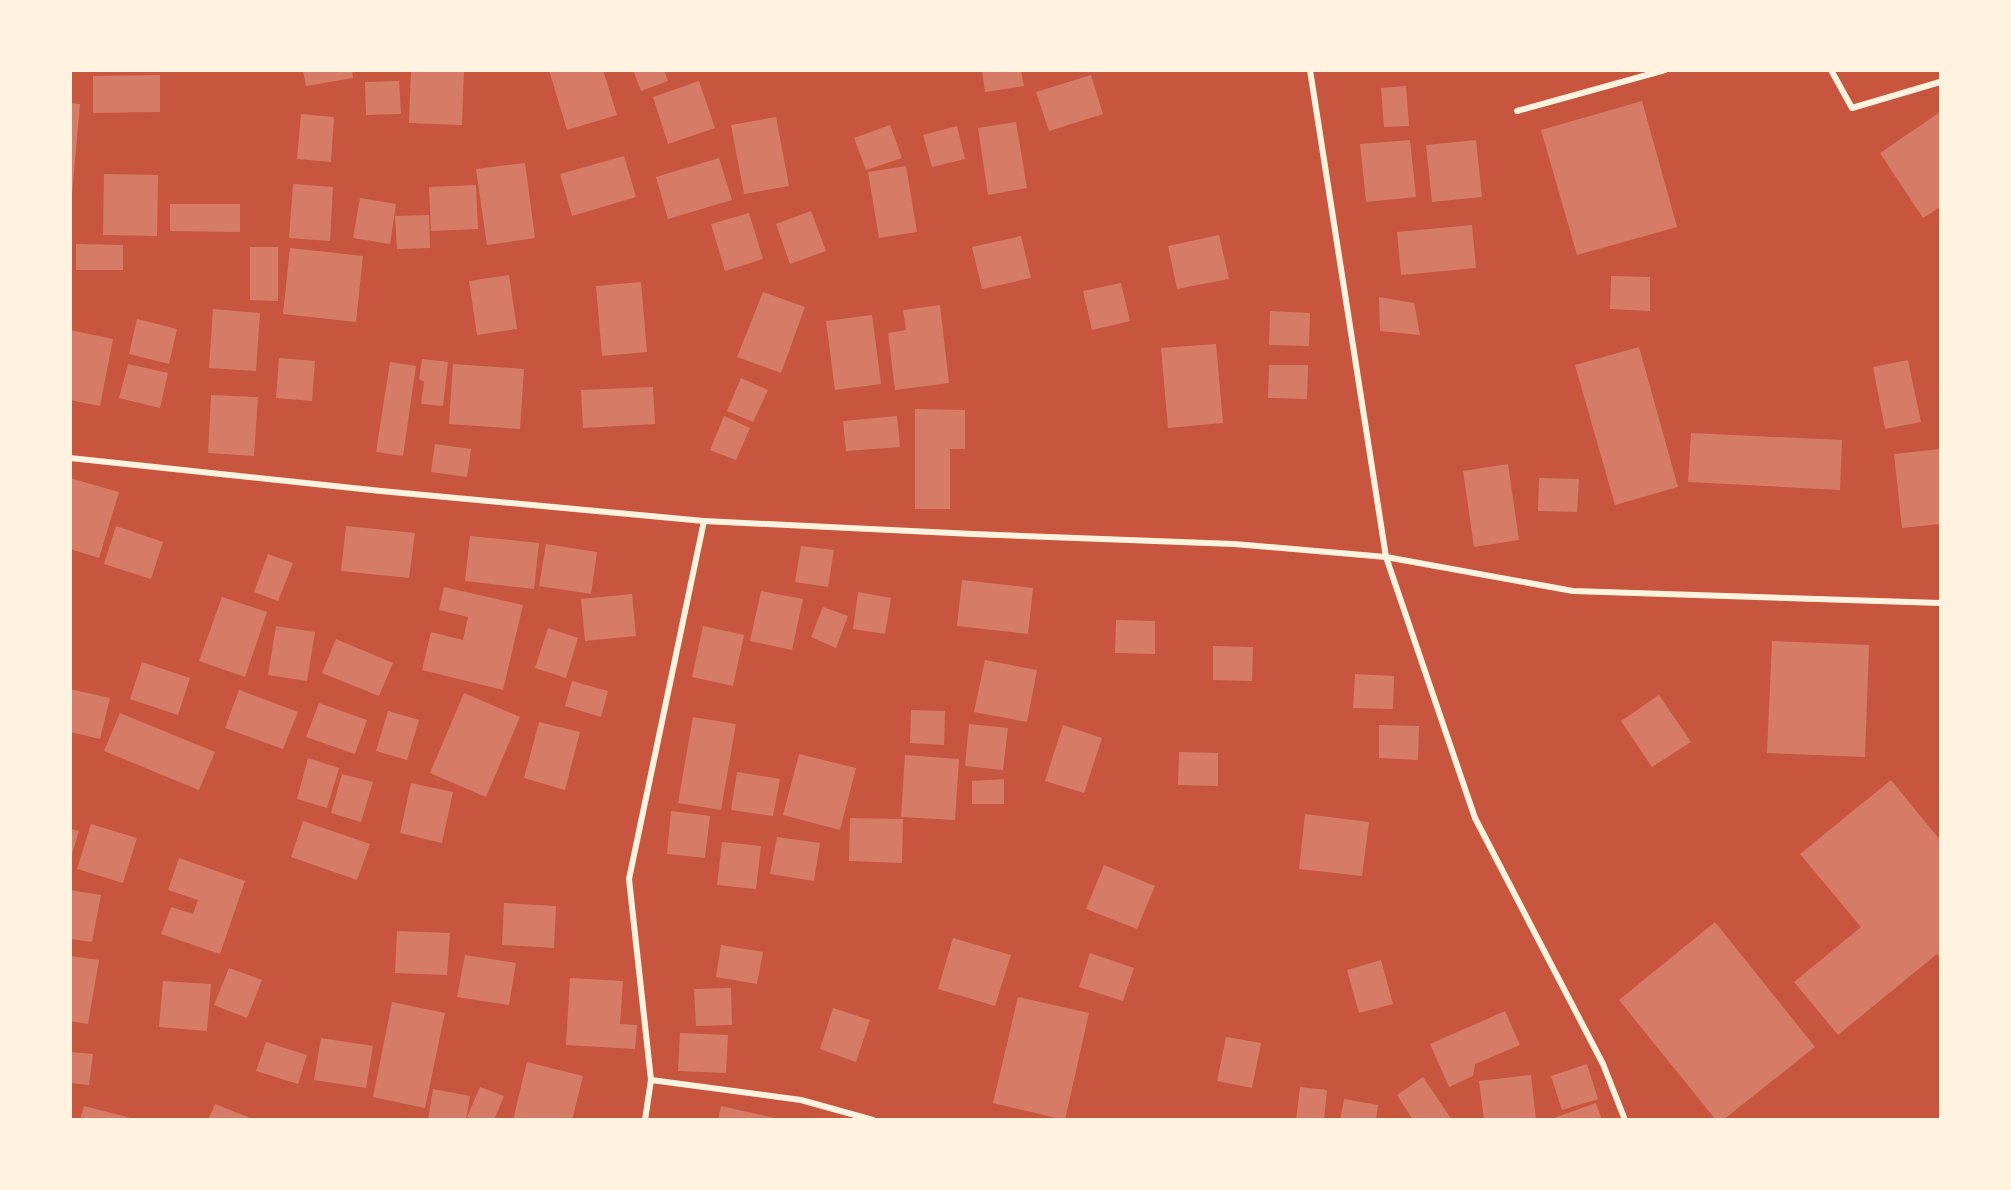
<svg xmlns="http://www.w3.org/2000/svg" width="2011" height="1190" font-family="'Exo 2',sans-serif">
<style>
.building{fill:#d67c66}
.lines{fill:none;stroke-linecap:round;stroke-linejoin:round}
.minor{stroke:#fff3e0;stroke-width:6}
</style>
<rect width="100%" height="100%" fill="#c8553d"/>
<g class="building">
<path d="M303 70H352L353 78 306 86Z"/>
<path d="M411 70H464L462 125 409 123Z"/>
<path d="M549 70H603L617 115 567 130Z"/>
<path d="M633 70H664L668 81 641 91Z"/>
<path d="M982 70H1021L1024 86 985 92Z"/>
<path d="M160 75V112L93 113V76Z"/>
<path d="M1091 75 1103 114 1049 131 1036 92Z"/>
<path d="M399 81 401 114 366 115 365 82Z"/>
<path d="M699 81 715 128 668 144 653 97Z"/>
<path d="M1406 86 1409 126 1384 127 1381 88Z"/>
<path d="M1642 101 1677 227 1577 255 1541 130Z"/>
<path d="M70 103 80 104 72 194H70Z"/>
<path d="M1940 112V207L1923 218 1880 153Z"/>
<path d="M301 114 334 117 331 162 297 159Z"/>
<path d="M776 117 789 186 744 194 731 125Z"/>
<path d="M1016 122 1027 188 988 195 978 128Z"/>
<path d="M890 125 902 158 866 170 854 138Z"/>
<path d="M957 126 965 159 932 167 923 135Z"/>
<path d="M1410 140 1416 197 1366 202 1360 144Z"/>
<path d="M1476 140 1482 197 1432 202 1426 145Z"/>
<path d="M624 156 636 197 572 216 560 174Z"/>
<path d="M719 158 732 200 668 219 656 177Z"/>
<path d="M525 163 535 238 487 245 476 169Z"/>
<path d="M906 166 917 232 879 238 868 172Z"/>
<path d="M104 174 158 175 157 236 103 235Z"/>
<path d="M293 184 333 187 330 241 289 238Z"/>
<path d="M476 185 478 229 431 231 429 187Z"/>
<path d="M360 198 396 204 390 244 353 238Z"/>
<path d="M170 204H240V232L170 231Z"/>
<path d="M811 211 826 251 790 264 776 224Z"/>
<path d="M749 213 763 259 725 271 711 224Z"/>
<path d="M429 215 430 248 397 249 395 216Z"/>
<path d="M1472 225 1476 268 1401 275 1397 232Z"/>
<path d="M1219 235 1229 279 1177 289 1168 246Z"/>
<path d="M1021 236 1031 278 982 289 972 247Z"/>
<path d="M76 244 123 245V270H76Z"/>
<path d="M250 247H278V301L250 300Z"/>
<path d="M290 248 363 256 356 322 283 314Z"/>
<path d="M509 275 517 329 477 335 469 281Z"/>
<path d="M1611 276 1650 277V311L1610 309Z"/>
<path d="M641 282 647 352 602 356 596 286Z"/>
<path d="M1121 283 1130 321 1092 330 1083 291Z"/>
<path d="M763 292 805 307 781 373 737 357Z"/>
<path d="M1379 297 1414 303 1420 335 1380 331Z"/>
<path d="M940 305 949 383 895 390 888 333 906 330 903 310Z"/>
<path d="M213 309 260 313 256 371 209 368Z"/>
<path d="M1270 311 1310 313 1309 346 1269 345Z"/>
<path d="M872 315 881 384 835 390 826 321Z"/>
<path d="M137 319 177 329 169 364 129 354Z"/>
<path d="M70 330 113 339 100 406 70 400Z"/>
<path d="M1216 344 1223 423 1168 428 1161 348Z"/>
<path d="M1639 347 1678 487 1615 505 1575 365Z"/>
<path d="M279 358 315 361 312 401 276 398Z"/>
<path d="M422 359 448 362 443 406 421 404 424 382 419 379Z"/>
<path d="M1908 360 1921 422 1885 429 1873 367Z"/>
<path d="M390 362 416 366 403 456 376 452Z"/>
<path d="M128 364 168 373 160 408 119 398Z"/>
<path d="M453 364 524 369 520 429 449 424Z"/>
<path d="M1269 365H1308L1307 399 1268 398Z"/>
<path d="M741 378 768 390 753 422 727 411Z"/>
<path d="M653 387 655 424 583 428 581 390Z"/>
<path d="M211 395 258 397 254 456 208 453Z"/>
<path d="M915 409 965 410V449H950V509H915Z"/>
<path d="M724 416 750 428 736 460 710 450Z"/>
<path d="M897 416 900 447 846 451 843 421Z"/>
<path d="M1691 433 1842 440 1840 490 1688 482Z"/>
<path d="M435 444 471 449 467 477 431 472Z"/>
<path d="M1940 449V524L1902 528 1894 454Z"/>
<path d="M1508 464 1519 540 1474 547 1463 471Z"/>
<path d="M70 478 119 492 99 558 70 549Z"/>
<path d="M1539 478 1579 479 1577 512 1538 511Z"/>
<path d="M116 526 163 542 151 579 104 564Z"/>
<path d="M346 526 415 533 409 578 341 571Z"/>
<path d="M470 536 539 543 534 589 465 581Z"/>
<path d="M546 544 597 552 591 594 539 586Z"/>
<path d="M801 546 834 550 828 587 795 582Z"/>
<path d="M268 554 293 563 278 601 254 592Z"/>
<path d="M962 580 1033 588 1028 634 957 626Z"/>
<path d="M444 587 523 605 503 690 422 670 431 632 463 640 468 617 439 610Z"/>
<path d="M761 591 803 599 792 650 750 641Z"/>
<path d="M858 592 891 598 885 634 853 629Z"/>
<path d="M632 594 636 636 585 641 581 599Z"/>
<path d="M222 597 267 612 245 677 199 661Z"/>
<path d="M823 607 848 616 836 648 811 637Z"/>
<path d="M1116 620 1155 621V654L1115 653Z"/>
<path d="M276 626 315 632 307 681 268 675Z"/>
<path d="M703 626 744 635 733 686 692 677Z"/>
<path d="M548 628 578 638 566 678 535 668Z"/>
<path d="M336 639 393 663 379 696 322 673Z"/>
<path d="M1772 641 1869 645 1865 757 1767 753Z"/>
<path d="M1213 646 1253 647 1252 681 1213 680Z"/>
<path d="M985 660 1037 670 1027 722 974 712Z"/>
<path d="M142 662 190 678 178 715 130 699Z"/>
<path d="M1355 674 1394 676 1393 709 1353 708Z"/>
<path d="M572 681 608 691 601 717 565 706Z"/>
<path d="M70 689 110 698 100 739 70 732Z"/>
<path d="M239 690 298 712 283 749 225 728Z"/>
<path d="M464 693 520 717 486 797 430 773Z"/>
<path d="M1659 695 1691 742 1652 767 1621 721Z"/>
<path d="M319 703 367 720 355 754 306 737Z"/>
<path d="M911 710 945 711 944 745 910 743Z"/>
<path d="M388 711 419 720 407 760 376 751Z"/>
<path d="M120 713 215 752 199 790 104 751Z"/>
<path d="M693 717 736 724 721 810 678 803Z"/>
<path d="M539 722 580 732 565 790 524 778Z"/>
<path d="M969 724 1008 728 1003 770 965 766Z"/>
<path d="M1063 725 1102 738 1084 793 1045 781Z"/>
<path d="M1379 725 1419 726 1418 760 1379 758Z"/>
<path d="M1179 752 1218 753V786L1178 785Z"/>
<path d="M799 754 856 768 840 830 783 815Z"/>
<path d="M905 755 959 759 955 820 901 817Z"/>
<path d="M308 758 339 768 327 808 297 799Z"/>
<path d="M737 772 780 779 773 816 731 810Z"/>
<path d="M342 774 373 782 361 822 331 813Z"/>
<path d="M1004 779V804H972V781Z"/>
<path d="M1891 780 1940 840V958L1937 954 1838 1035 1794 982 1861 927 1800 854Z"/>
<path d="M411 783 453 792 442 843 400 833Z"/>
<path d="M671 811 710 816 705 858 667 854Z"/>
<path d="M1305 814 1369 822 1362 876 1299 869Z"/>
<path d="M850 818 903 819 902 863 849 861Z"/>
<path d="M303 821 370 844 357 880 291 857Z"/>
<path d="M91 824 137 838 123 883 77 869Z"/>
<path d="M70 829 79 831 71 857H70Z"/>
<path d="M777 837 820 843 814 881 770 874Z"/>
<path d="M722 842 761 846 756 889 717 885Z"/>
<path d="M179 858 245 881 220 954 161 934 171 907 193 914 198 900 168 890Z"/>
<path d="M1104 865 1155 886 1137 929 1086 909Z"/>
<path d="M70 890 101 895 92 942 70 939Z"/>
<path d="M504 903 556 906 554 948 502 945Z"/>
<path d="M1715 922 1815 1047 1723 1120H1716L1619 1000Z"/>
<path d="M397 931 450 933 447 975 395 973Z"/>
<path d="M953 938 1011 955 995 1006 938 989Z"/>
<path d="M721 945 763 952 757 984 716 977Z"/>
<path d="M1090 953 1134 968 1123 1001 1079 987Z"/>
<path d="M465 955 516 963 509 1005 457 997Z"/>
<path d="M70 956 99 960 88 1024 70 1021Z"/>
<path d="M1381 960 1393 1004 1359 1013 1347 970Z"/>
<path d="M229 968 262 980 247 1018 214 1005Z"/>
<path d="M570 978 623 981 620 1024 637 1025 635 1049 566 1045Z"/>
<path d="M163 981 211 984 207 1031 159 1027Z"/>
<path d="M731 988 732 1025 696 1026 694 989Z"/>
<path d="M1018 997 1089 1013 1065 1120 993 1103Z"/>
<path d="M392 1002 445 1013 425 1108 373 1097Z"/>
<path d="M833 1008 870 1020 856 1062 820 1049Z"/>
<path d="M1505 1011 1520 1045 1475 1064 1473 1076 1449 1087 1430 1044Z"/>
<path d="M680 1033 728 1035 726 1073 678 1071Z"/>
<path d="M1226 1037 1261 1043 1252 1088 1217 1081Z"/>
<path d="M321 1038 373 1046 366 1088 314 1080Z"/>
<path d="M266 1042 307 1055 298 1084 256 1071Z"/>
<path d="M70 1052 93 1054 89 1085 70 1083Z"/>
<path d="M527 1062 583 1076 572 1120H513Z"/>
<path d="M1587 1064 1598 1099 1562 1110 1551 1076Z"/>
<path d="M1531 1075 1536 1120H1484L1479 1081Z"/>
<path d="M1423 1077 1452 1120H1413L1397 1095Z"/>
<path d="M480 1087 504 1096 494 1120H474L467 1117Z"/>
<path d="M1300 1087 1327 1090 1324 1120H1296Z"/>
<path d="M433 1089 470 1096 466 1120H428Z"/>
<path d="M1344 1099 1378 1105 1376 1120H1340Z"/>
<path d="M1596 1103 1602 1120H1551V1119Z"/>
<path d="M215 1104 253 1119V1120H208Z"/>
<path d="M84 1106 135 1119V1120H80Z"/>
<path d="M721 1106 779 1119 778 1120H718Z"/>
</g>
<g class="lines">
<g class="minor">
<path d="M1310 70 1386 557 1573 591 1940 603"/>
<path d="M1831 70 1852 108 1940 82"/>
<path d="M1517 111 1665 70"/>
<path d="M70 458 381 491 704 521 973 534 1234 544 1386 557 1475 818 1603 1064 1625 1120"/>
<path d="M651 1080 801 1100 873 1120"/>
<path d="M645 1120 651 1080 629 879 704 521"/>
</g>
</g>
<rect width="2011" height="1190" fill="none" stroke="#fff3e0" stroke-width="144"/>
</svg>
